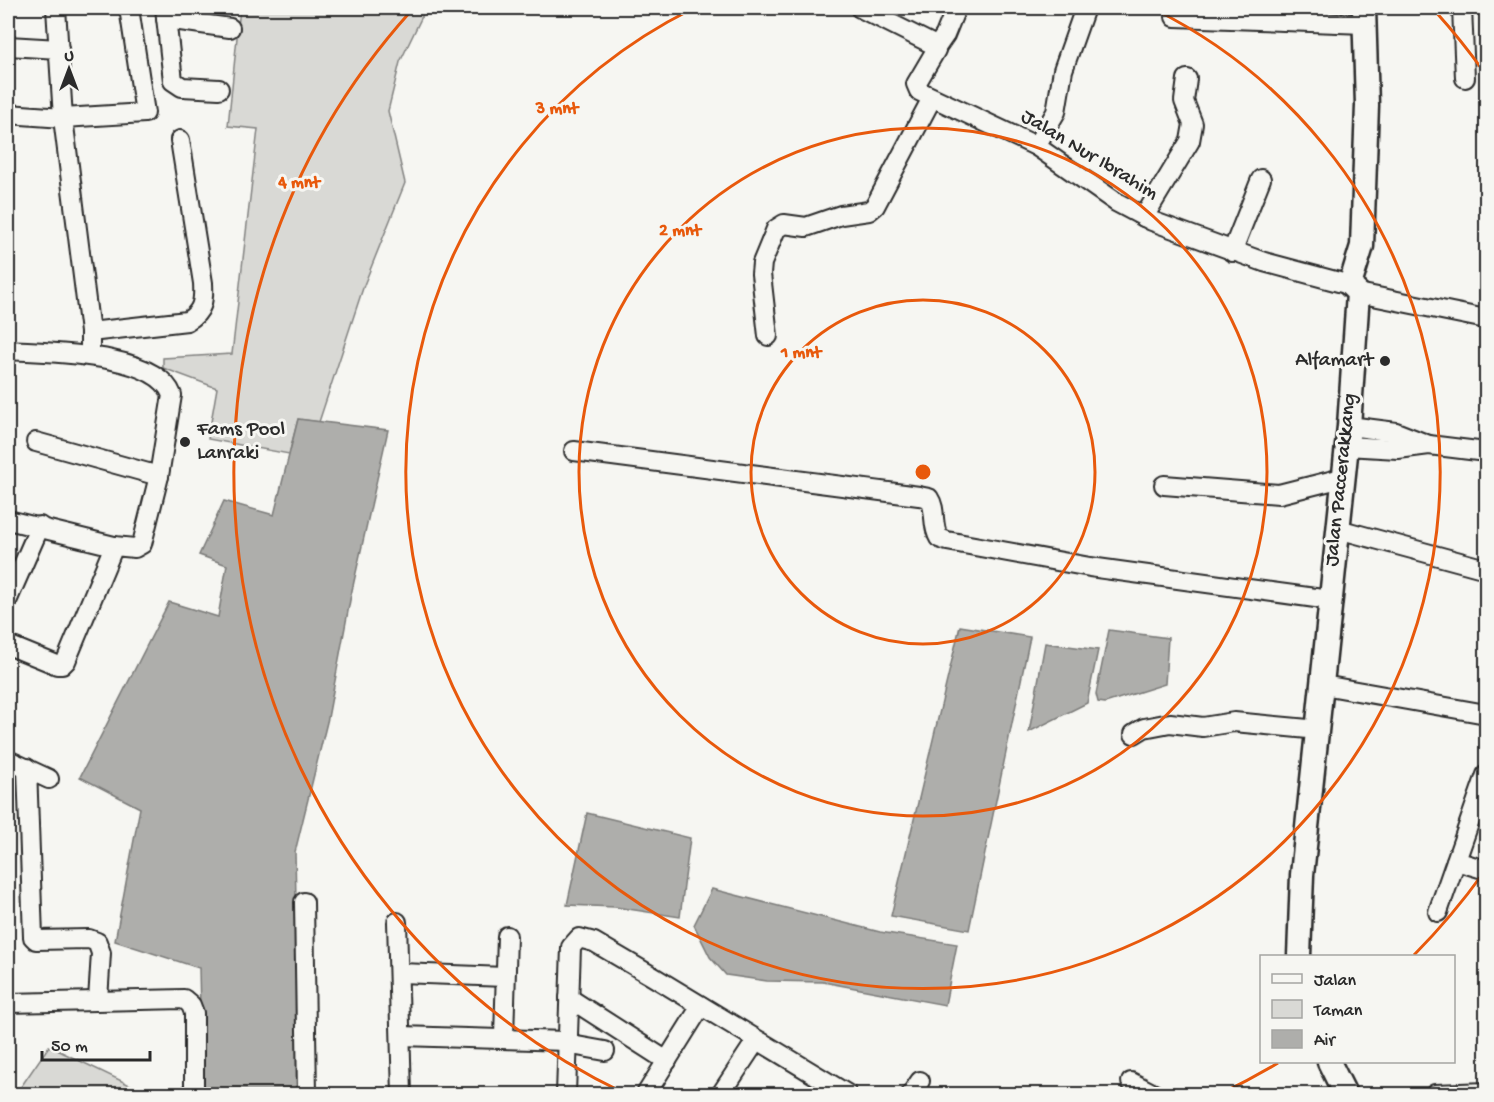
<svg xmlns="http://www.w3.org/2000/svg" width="1494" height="1102" font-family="'Gochi Hand',sans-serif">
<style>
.green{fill:#d9d9d5;stroke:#828280;stroke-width:1.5}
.water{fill:#aeaeab;stroke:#7a7a78;stroke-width:1.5}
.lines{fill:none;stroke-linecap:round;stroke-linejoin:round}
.minor-casing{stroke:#2b2b2b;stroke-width:22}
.major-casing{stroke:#2b2b2b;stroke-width:27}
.minor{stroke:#f6f6f2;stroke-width:18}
.major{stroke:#f6f6f2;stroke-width:22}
.ring{fill:none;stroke:#e8590c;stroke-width:3}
.poi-dot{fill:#2b2b2b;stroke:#f6f6f2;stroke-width:2}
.labels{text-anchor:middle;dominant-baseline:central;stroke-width:6;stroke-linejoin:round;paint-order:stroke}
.street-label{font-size:21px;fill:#2b2b2b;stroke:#f6f6f2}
.poi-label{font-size:21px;fill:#2b2b2b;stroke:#f6f6f2;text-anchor:end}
.centre{fill:#e8590c;stroke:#f6f6f2;stroke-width:3}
.ring-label{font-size:18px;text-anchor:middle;font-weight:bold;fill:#e8590c;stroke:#f6f6f2;stroke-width:6;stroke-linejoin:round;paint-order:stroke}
</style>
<rect width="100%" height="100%" fill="#f6f6f2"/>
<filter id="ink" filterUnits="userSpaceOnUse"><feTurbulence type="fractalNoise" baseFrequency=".0167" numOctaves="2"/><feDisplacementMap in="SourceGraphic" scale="12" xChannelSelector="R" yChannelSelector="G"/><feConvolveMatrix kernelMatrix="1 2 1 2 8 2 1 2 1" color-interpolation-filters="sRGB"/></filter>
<g filter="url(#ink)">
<g class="green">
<path d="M240 8H426L400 62 388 111 405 183 364 285 319 422 298 419 289 454 208 439 217 388 163 368V358L232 354 258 129 228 126Z"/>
<path d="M49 1046 132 1086 127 1094H16Z"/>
</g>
<g class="water">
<path d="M298 419 388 430 351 595 328 718 295 852 300 1094H202L199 968 115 941 140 808 80 777 169 602 218 617 227 565 199 555 224 501 274 515Z"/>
<path d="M960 626 1030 637 969 930 891 916Z"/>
<path d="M1109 630 1168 638 1165 684 1105 703 1098 702 1096 694Z"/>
<path d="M1045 643 1098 650 1087 703 1029 732Z"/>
<path d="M587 813 690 838 680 917 615 907 567 905Z"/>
<path d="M712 889 880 932 957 944 945 1005 823 982 767 981 726 975 710 957 694 925Z"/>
</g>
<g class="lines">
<g class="minor-casing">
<g id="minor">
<path d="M56 8 63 118 90 332V356"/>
<path d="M165 8 173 81 182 87 219 89"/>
<path d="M860 8 934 45 936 50 916 84 919 91 1036 146 1116 202 1152 221 1264 262 1350 285"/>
<path d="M1462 8 1465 78"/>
<path d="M1175 17 1365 24"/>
<path d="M166 19 230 28"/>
<path d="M8 46 59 49"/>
<path d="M936 48 945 35 956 8"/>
<path d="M8 114 63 118 145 113 129 8"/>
<path d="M1036 146 1056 112 1063 70 1085 8"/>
<path d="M1144 217 1190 141 1193 124 1184 101 1187 79"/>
<path d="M1232 252 1261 179"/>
<path d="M1358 293 1486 319"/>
<path d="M90 332 187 321C203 312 204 301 203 283L180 140"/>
<path d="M768 336 761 274 762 263 776 229 784 224 806 227 841 215 869 211 875 206 932 98"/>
<path d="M8 350C47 353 156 352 172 395L159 476 142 544 135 548 114 546 66 661 62 665H57L8 645"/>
<path d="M1349 426 1396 432 1429 445"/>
<path d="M36 442 159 476"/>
<path d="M1346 446 1398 449 1429 445 1486 452"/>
<path d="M574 451 919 496 929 498C937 510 931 525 939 538L947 541 1090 567 1330 600"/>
<path d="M1164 485 1279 494 1342 478"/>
<path d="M8 520 114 546"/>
<path d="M1338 529 1486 569"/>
<path d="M8 599 40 526"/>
<path d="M1323 685 1486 714"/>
<path d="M1134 734 1144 728 1170 723 1203 727 1234 722 1319 730"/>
<path d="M8 760 49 779"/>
<path d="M27 768 33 937 36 940 89 939 97 942 101 953 98 1000"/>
<path d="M1456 861 1486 870"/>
<path d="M304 902 307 1094"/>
<path d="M1438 912 1486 775"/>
<path d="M397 922 402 1094"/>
<path d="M400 973 505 977"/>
<path d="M569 998 667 1061"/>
<path d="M8 1003 184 999 191 1005 194 1013V1094"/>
<path d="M401 1036 566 1041"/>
<path d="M504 1037 507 936"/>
<path d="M566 1044 605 1051"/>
<path d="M1131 1082 1154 1094"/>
<path d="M566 1094 571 947 579 938 594 942 652 976 847 1094"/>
<path d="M646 1094 701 1006"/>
<path d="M721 1094 756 1041"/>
<path d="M911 1094 920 1081"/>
<path d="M1435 1094 1486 1092"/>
</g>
</g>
<g class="major-casing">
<g id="major">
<path d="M1299 956 1302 875 1349 426 1358 293 1350 285 1362 246 1367 105 1364 8"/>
<path d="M1329 1062 1345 1094"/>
</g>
</g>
<use href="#minor" class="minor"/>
<use href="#major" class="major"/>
</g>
</g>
<g class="ring">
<circle cx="923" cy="472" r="172"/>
<circle cx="923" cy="472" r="344"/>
<path d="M1154 9A517 517 0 1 1 692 9"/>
<path d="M1484 872A689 689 0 0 1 1414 955M1278 1063A689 689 0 0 1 1220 1094M626 1094A689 689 0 0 1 411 11M1435 11A689 689 0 0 1 1484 72"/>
</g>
<g class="poi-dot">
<circle cx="1385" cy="361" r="6"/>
<circle cx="185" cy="442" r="6"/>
</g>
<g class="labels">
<g class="street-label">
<text transform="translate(1089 156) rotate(31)">Jalan Nur Ibrahim</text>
<text transform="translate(1342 480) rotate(-84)">Jalan Paccerakkang</text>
</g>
<g class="poi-label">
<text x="1373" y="361">Alfamart</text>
<text x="197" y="430" text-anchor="start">Fams Pool<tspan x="197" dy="24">Lanraki</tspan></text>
</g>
</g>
<circle cx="923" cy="472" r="9" class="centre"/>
<g class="ring-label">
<text x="557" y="113">3 mnt</text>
<text x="299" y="187">4 mnt</text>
<text x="680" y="235">2 mnt</text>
<text x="801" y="357">1 mnt</text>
</g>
<rect width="1494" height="1102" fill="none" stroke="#f6f6f2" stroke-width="30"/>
<rect x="15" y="15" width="1464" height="1072" fill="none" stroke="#2b2b2b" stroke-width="2" filter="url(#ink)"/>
<rect x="1260" y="955" width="195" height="108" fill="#f6f6f2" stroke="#a5a5a2" stroke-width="1.5"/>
<rect x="1272" y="974" width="30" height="9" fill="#f6f6f2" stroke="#a5a5a2" stroke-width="1.5"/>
<text x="1314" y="985" font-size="18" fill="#2b2b2b">Jalan</text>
<rect x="1272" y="1000" width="30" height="18" fill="#d9d9d5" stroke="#a5a5a2" stroke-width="1.5"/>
<text x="1314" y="1015" font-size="18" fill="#2b2b2b">Taman</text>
<rect x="1272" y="1030" width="30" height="18" fill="#aeaeab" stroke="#a5a5a2" stroke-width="1.5"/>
<text x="1314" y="1045" font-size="18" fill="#2b2b2b">Air</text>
<g transform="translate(69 69)" stroke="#f6f6f2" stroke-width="4.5" paint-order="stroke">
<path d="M0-4.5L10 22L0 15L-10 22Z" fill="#2b2b2b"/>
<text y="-9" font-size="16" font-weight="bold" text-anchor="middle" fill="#2b2b2b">U</text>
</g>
<path d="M42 1051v9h108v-9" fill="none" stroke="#2b2b2b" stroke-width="3"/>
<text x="51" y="1051" font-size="18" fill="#2b2b2b" stroke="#f6f6f2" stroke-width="4.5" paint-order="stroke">50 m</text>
</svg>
